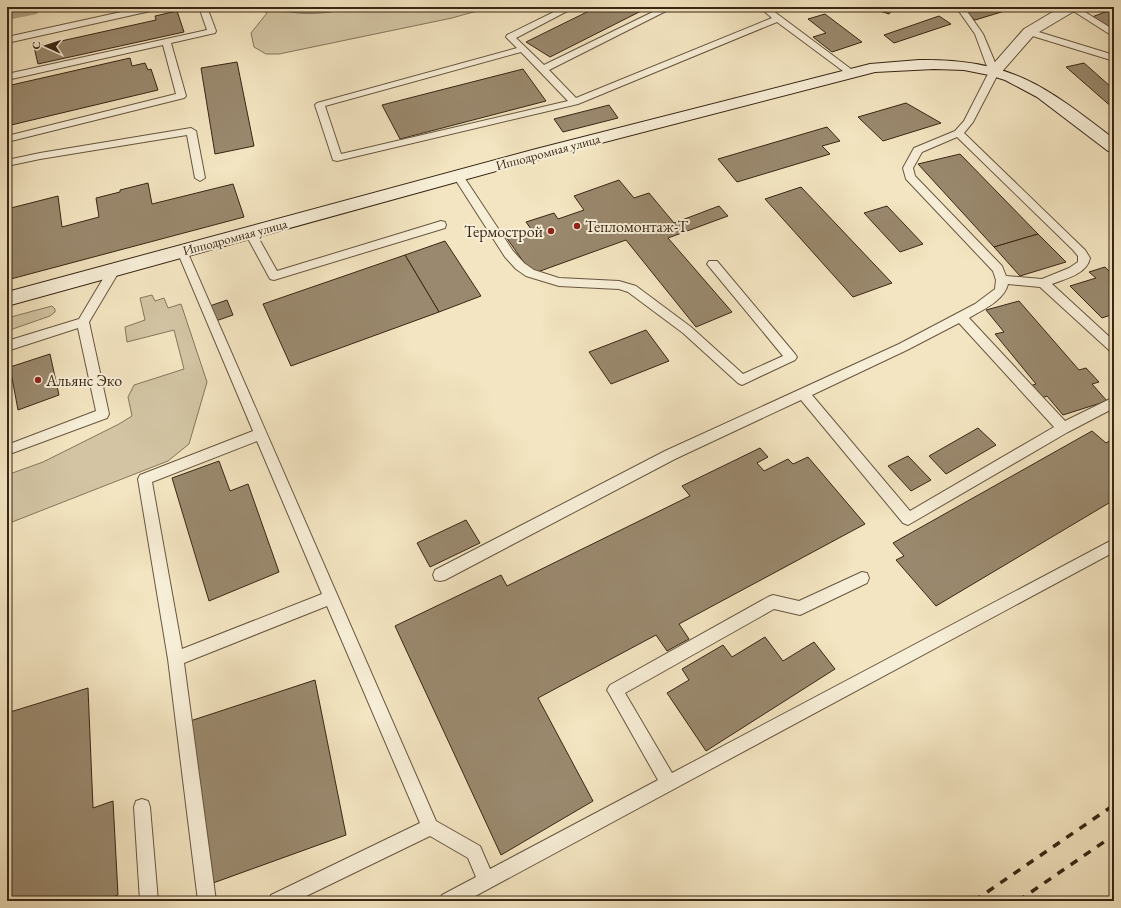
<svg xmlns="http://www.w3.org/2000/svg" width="1121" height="908" font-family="'EB Garamond',serif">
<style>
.green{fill:#d3c5a4;stroke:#86765c}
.water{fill:#b4a486;stroke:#837258}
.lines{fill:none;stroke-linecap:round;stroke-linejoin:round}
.shore{stroke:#76654d;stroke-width:1}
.river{fill:#b4a486;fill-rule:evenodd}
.building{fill:#9a896e;stroke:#392614}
.service-casing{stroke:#68563f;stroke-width:2}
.tertiary-casing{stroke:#68563f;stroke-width:2}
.secondary-casing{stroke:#392614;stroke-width:2}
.service{fill:#f7eed7;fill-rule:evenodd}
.tertiary{fill:#f7eed7;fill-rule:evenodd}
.secondary{fill:#f7eed7;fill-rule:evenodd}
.rail{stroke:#392614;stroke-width:3.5;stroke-dasharray:8 8;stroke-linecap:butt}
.poi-dot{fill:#8f2418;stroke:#f7eed7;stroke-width:1.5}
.labels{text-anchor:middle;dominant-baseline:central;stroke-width:4;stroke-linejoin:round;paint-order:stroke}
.far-street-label{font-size:13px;fill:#392614;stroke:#f7eed7}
.poi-label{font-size:16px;fill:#392614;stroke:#f7eed7;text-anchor:start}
</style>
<rect width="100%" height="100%" fill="#f3e5c1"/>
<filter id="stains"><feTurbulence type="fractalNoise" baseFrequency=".005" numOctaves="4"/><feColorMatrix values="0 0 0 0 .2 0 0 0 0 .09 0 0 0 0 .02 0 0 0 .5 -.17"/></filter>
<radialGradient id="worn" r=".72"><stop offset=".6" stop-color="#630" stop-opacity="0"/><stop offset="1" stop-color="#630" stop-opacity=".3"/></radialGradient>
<g class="green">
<path d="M257 7H274L284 12 353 7H491L452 18 279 54H266L254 47 251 33 267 13Z"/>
<path d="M152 295 155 301 164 298 168 308 181 304 207 382 189 444 168 461 7 524V475L43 462 119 424 132 416 128 397 134 385 184 369 174 330 127 342 125 327 145 320 140 298Z"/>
<path d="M52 306 55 309V312L50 316 7 331V318Z"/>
</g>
<path class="water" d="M274 7H353C331 14 294 17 274 7Z"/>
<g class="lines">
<path class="shore" d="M283 7 329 9 337 7"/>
<path class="river" d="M7 7H42L37 14 7 20Z"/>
</g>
<g class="building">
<path d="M597 7H649L550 57 526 42Z"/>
<path d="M868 7H895L889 14Z"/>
<path d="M975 7H1004L1008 10 975 20 962 11Z"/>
<path d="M1113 9 1114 10V30L1092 17Z"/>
<path d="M177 11 184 32 38 64 34 47 156 20 155 16Z"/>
<path d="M825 14 862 42 832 52 813 37 826 33 808 19Z"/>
<path d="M939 16 951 24 894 43 884 35Z"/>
<path d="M130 58 132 66 145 63 148 70 151 69 158 90 7 126V86Z"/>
<path d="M237 62 254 146 215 154 201 68Z"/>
<path d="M1084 63 1110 86 1114 85V109L1066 67Z"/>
<path d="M523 69 546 101 400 139 382 105Z"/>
<path d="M906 103 941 123 883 141 858 117Z"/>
<path d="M609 105 618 118 563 132 554 119Z"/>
<path d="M827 127 840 141 822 146 830 154 737 182 718 159Z"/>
<path d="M960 154 1038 234 994 247 918 164Z"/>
<path d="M619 180 634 198 649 193 674 223 719 206 728 216 668 238 732 312 696 327 626 240 532 274 506 237 531 229 526 222 554 213 558 219 584 210 574 196Z"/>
<path d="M148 183 152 204 233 184 244 217 7 280V209L58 196 62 227 99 217 96 198 120 192V190Z"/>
<path d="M801 187 892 283 853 297 765 199Z"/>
<path d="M887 206 923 244 900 252 864 213Z"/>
<path d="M1038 234 1066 262 1020 276 994 247Z"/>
<path d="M445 241 481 296 439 312 405 255Z"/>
<path d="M405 255 439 312 291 366 263 304Z"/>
<path d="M1105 267 1112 274 1114 273V314L1102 318 1070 286 1096 278 1089 272Z"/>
<path d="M227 300 233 315 210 323 204 308Z"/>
<path d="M1019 301 1079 370 1086 368 1099 382 1092 384 1107 401 1063 415 1047 396 1040 399 1030 386 1036 384 995 334 1004 332 986 310Z"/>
<path d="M646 330 669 361 611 384 589 352Z"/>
<path d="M50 354 59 395 18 410 10 367Z"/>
<path d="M978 428 996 445 946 474 929 456Z"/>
<path d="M1092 431 1106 443 1114 438V500L936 606 896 560 904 556 893 543Z"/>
<path d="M760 448 768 457 757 463 764 471 788 459 793 464 808 457 865 524 679 624 689 639 667 651 656 635 538 698 593 801 501 855 395 626 501 575 507 586 690 496 682 486Z"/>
<path d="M908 456 931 480 911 491 888 466Z"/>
<path d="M219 461 230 491 248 484 279 572 209 601 172 478Z"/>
<path d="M466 520 480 543 430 567 417 543Z"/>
<path d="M765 637 783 661 814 642 835 669 706 751 667 693 689 680 682 669 723 645 732 657Z"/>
<path d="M315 680 346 835 202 887 184 723Z"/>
<path d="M88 688 93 808 113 801 118 895 102 901H7V713Z"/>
</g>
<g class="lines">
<g class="service-casing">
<g id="service">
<path d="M144 7H159L155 10 7 43V37Z"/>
<path d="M199 7H207L216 31 215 33 171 43 186 96 184 98 7 142V136L176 94 163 45 7 80V74L207 30Z"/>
<path d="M564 7H575L516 38 544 65 663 7H674L549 70 576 98 772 18 759 7H768L855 72 850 75 847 74 777 22 578 104 337 161 333 160 315 105 317 103 517 48 506 37 507 35ZM521 52 568 101 341 154 325 106Z"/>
<path d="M956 7H964L983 34 999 72 973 122 964 133 1085 250 1090 258C1087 274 1065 279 1052 284L1114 341V353L1110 351 1040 287 1008 284C1004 301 982 310 969 318L1065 421 1114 397V408L1068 432 908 525 903 523 801 400 675 459 445 580 440 581 435 580 433 575 435 570 665 451 899 344 975 304 995 289 996 280 993 271 906 179 903 168 914 148 955 131 964 121 989 72 975 34ZM957 137 1073 250 1078 256V262L1069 268 1042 279 1006 276 1002 266 915 176 913 168 922 152ZM959 323 1054 427 910 511 812 395 907 350Z"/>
<path d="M1067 7H1077L1114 30V37Z"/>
<path d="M1029 29 1114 55V61L1026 34 1025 32Z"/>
<path d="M191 128 196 131 205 178 200 181 195 178 187 135 40 159 7 166V160L40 153Z"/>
<path d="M458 173 462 174 513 251 524 263 534 270 559 278 619 281 636 286 691 327 743 374 783 356 707 264 709 261H717L795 354 797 357 795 360 742 385 738 383 683 333 628 292 619 289 559 286 526 276 516 269 505 257 453 176Z"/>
<path d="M441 221 445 222 446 225 445 228 274 280 270 279 245 233 246 230H254L277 271Z"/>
<path d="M182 247 186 248 187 251 436 821 480 846 490 869 658 780 610 695 607 690 610 685 768 597 773 595 799 601 862 572 867 573 869 578 867 583 800 615 774 609 625 693 672 773 1114 539V552L466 901H439L442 895 476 877 468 858 430 836 296 901H268L271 895 420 823 327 606 184 663 216 901H198L168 659 138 479 140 475 253 431 177 251 178 248ZM257 441 322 594 182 649 152 482Z"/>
<path d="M114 266 118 267 120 270 89 322 109 414 107 418 7 455V445L96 411 78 328 7 351V341L79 319 110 267Z"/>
<path d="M142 799 148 801 150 807 158 901H140L134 807 136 801Z"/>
</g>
</g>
<g class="tertiary-casing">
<path id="tertiary" d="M1061 7H1078L1076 10 1034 35 999 75 994 77 989 75 986 72 989 69 1024 29Z"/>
</g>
<g class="secondary-casing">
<path id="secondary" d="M919 60C1011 59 1045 86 1114 139V152L1108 151 1037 97 1005 80 989 75 964 70 934 69 875 72 547 157 7 306V292L536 149 870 64Z"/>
</g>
<use href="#service" class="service"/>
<use href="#tertiary" class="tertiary"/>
<use href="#secondary" class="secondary"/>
<g class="rail">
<path d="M974 901 1114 805"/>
<path d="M1018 901 1114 835"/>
</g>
</g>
<g class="poi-dot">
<circle cx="577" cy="226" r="4"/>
<circle cx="551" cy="231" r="4"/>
<circle cx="38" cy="380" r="4"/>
</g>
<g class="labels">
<g class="far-street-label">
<text transform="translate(548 152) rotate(-15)">Ипподромная улица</text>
<text transform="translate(235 237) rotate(-15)">Ипподромная улица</text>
</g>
<g class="poi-label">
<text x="585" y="226">Тепломонтаж-Т</text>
<text x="543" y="231" text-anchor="end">Термострой</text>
<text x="46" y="380">Альянс Эко</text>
</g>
</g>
<rect width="1121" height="908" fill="none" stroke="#f3e5c1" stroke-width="24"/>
<rect x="8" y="8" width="1105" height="892" fill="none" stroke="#392614" stroke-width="2"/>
<rect x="12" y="12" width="1097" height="884" fill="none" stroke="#392614"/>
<g transform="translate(46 46) rotate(273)" stroke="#f7eed7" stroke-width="3" paint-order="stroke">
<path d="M0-3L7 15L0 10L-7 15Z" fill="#392614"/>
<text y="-6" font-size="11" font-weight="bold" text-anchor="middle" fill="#392614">С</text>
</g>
<rect width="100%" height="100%" filter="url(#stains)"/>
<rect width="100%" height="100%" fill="url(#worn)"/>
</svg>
